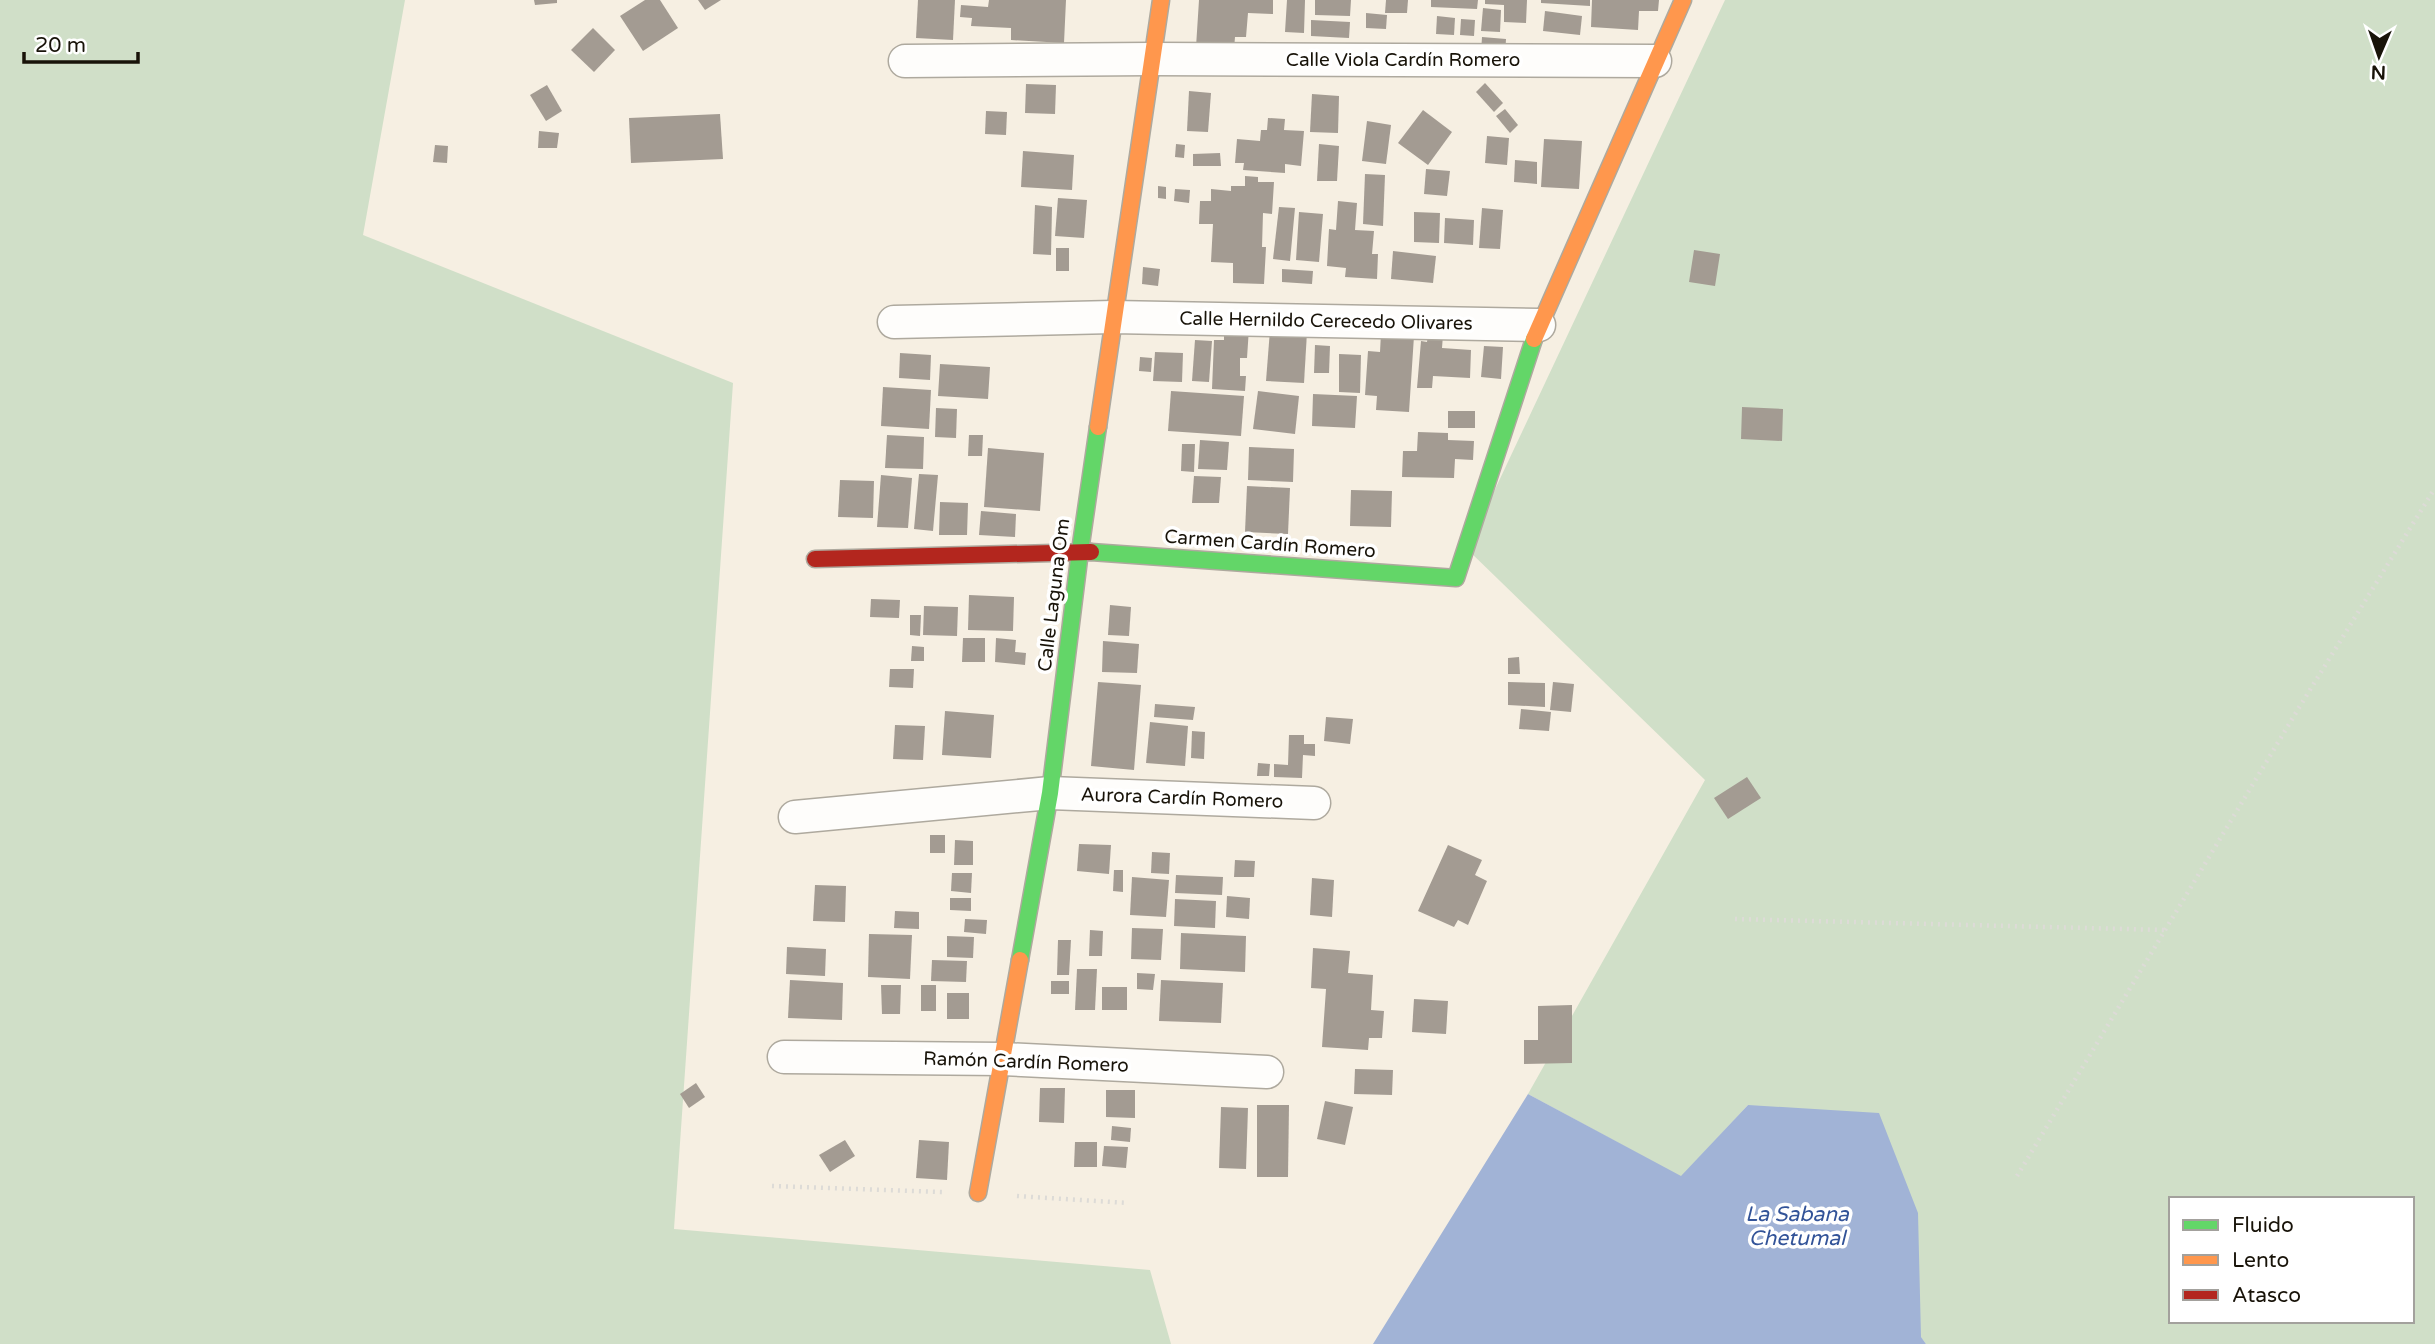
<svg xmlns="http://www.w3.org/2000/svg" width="2435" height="1344" font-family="'Varela Round',sans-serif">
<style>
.green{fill:#d0dfc8;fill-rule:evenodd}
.water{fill:#a1b3d6}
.building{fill:#a39b92}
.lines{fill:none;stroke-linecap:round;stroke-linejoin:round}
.street-casing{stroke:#aea99e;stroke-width:35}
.fast-casing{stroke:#aea99e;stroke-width:19}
.slow-casing{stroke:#aea99e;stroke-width:19}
.jam-casing{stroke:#aea99e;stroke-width:19}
.path{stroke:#dddbd7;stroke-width:4.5;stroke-dasharray:2 5;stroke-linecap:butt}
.street{stroke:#fefdfb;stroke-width:32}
.fast{stroke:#63d668;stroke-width:16}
.slow{stroke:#ff974d;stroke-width:16}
.jam{stroke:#b3261e;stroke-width:16}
.labels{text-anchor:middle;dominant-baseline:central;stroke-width:7;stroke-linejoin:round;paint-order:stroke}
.street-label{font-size:19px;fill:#181309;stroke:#fff}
.water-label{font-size:21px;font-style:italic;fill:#325398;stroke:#fff}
</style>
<rect width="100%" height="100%" fill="#f6efe2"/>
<g class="green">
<path d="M0 0H405L363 235 733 383 674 1229 1150 1270 1171 1344H0Z"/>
<path d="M1725 0H2435V1344H1926L1748 1105 1681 1177 1528 1094 1705 780 1467 549ZM2171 1199H2412V1321H2171Z"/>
</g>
<path class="water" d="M1528 1094 1681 1176 1748 1105 1879 1113 1918 1213 1921 1337 1926 1344H1373Z"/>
<g class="building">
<path d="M534 0H557V3L535 5Z"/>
<path d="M645 0H660L678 28 643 51 620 16Z"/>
<path d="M698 0H721L705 10Z"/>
<path d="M918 0H955L953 40 916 38Z"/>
<path d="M989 0H1066L1064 43 1011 40V28L971 26 972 18 960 17 961 5 988 7Z"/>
<path d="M1199 0H1273V14L1248 13 1246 37H1235L1234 49 1196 47Z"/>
<path d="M1287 0H1305L1304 33 1285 32Z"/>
<path d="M1315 0H1351L1350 16 1315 15Z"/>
<path d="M1386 0H1408L1407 13H1385Z"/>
<path d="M1431 0H1478L1477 9 1431 7Z"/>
<path d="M1485 0H1527L1526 23 1504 22V5L1485 4Z"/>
<path d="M1541 0H1590V6L1541 3Z"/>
<path d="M1592 0H1659L1658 11H1639L1638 30 1591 27Z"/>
<path d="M1483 8 1501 10 1500 32 1481 31Z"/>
<path d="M1545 11 1582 16 1580 35 1543 31Z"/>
<path d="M1366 13 1387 15 1386 29 1366 28Z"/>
<path d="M1437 16 1455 18 1454 35 1436 34Z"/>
<path d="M1461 19 1475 20 1474 36 1460 35Z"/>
<path d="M1311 20 1350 22 1349 38 1311 36Z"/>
<path d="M593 28 615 50 594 72 571 50Z"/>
<path d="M1482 37 1506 39 1505 54 1481 52Z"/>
<path d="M1485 83 1503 103 1494 112 1476 92Z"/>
<path d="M1026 84 1056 85 1055 114 1025 113Z"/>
<path d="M547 85 562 111 546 121 530 95Z"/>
<path d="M1189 91 1211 93 1208 132 1187 131Z"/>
<path d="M1312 94 1339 96 1338 133 1310 132Z"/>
<path d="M1505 109 1518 125 1510 133 1496 116Z"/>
<path d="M1423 110 1452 132 1428 165 1398 143Z"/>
<path d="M986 111 1007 112 1006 135 985 134Z"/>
<path d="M720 114 723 159 631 163 629 118Z"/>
<path d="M1268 118 1285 119 1284 130 1304 131 1301 166 1285 164V173L1243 170 1244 163H1235L1237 139 1260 141 1261 130H1267Z"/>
<path d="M1367 121 1391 125 1386 164 1362 161Z"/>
<path d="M539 131 559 133 557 148H538Z"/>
<path d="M1487 136 1509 138 1507 165 1485 163Z"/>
<path d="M1544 139 1582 141 1579 189 1541 187Z"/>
<path d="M1176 144 1185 145 1184 158 1175 157Z"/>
<path d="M1319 144 1339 146 1337 181H1317Z"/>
<path d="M435 145 448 146 447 163 433 162Z"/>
<path d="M1023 151 1074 155 1072 190 1021 187Z"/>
<path d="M1220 153 1221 166H1193V154Z"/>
<path d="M1515 160 1537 162V184L1514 182Z"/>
<path d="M1426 169 1450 171 1447 196 1424 194Z"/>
<path d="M1365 174 1385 175 1383 226 1363 224Z"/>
<path d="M1245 176 1258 177V182H1274L1272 214 1263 213 1262 247H1266L1264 284 1233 283V263L1211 262 1213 224H1199L1200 201H1211V189L1231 191V186H1245Z"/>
<path d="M1158 186 1166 187V199L1158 198Z"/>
<path d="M1175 189 1190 190 1189 203 1174 201Z"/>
<path d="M1058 198 1087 200 1084 238 1055 236Z"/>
<path d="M1338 201 1357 203 1355 230 1374 231 1372 254H1378L1377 279 1345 277 1346 268 1327 266 1329 229 1336 230Z"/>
<path d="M1035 205 1052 207 1051 255 1033 254Z"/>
<path d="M1279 207 1295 208 1290 261 1273 259Z"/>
<path d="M1482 208 1503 210 1500 249 1479 248Z"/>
<path d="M1299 212 1323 214 1319 262 1296 260Z"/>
<path d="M1414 212 1440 213 1439 243 1414 242Z"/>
<path d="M1445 218 1474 220 1473 245 1444 243Z"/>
<rect x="1056" y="248" width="13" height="23"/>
<path d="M1694 250 1720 254 1715 286 1689 282Z"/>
<path d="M1393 251 1436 256 1433 283 1391 279Z"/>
<path d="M1143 267 1160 269 1158 286 1142 284Z"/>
<path d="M1282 269 1313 271 1312 284 1282 282Z"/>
<path d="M1224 328H1249L1247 358H1240V376H1246L1245 391 1212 389 1214 340H1224Z"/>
<path d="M1270 330 1307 332 1304 383 1266 381Z"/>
<path d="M1381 333 1414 336 1409 412 1376 410 1377 396 1365 395 1368 351 1380 352Z"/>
<path d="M1428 334 1443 335 1442 348 1471 350 1470 378 1433 376 1432 388H1417L1421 341 1427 342Z"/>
<path d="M1195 340 1212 341 1209 382 1192 381Z"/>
<path d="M1315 345 1330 346 1329 373H1314Z"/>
<path d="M1484 346 1503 347 1501 379 1481 377Z"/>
<path d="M1155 352 1183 353 1182 382 1153 381Z"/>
<path d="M900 353 931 355 930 380 899 378Z"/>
<path d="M1339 354 1361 355 1360 393 1339 392Z"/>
<path d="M1140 357 1152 358 1151 372 1139 371Z"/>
<path d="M940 364 990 367 988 399 938 396Z"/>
<path d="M883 387 931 390 929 429 881 426Z"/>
<path d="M1171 391 1244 396 1241 436 1168 431Z"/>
<path d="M1258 391 1299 396 1295 434 1253 429Z"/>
<path d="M1313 394 1357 396 1355 428 1312 426Z"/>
<path d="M1742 407 1783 409 1782 441 1741 439Z"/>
<path d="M936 408 957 409 956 438 935 437Z"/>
<rect x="1448" y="411" width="27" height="17"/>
<path d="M1418 432 1448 433V440L1474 441 1473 460 1455 459 1454 478 1402 477 1403 451H1417Z"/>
<path d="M887 435 924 437 923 469 885 468Z"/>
<path d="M969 435H983L982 456H968Z"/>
<path d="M1200 440 1229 442 1227 470 1198 469Z"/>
<path d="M1182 444H1195L1194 472 1181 471Z"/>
<path d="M1249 447 1294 449 1293 482 1248 480Z"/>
<path d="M988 448 1044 453 1040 511 984 507Z"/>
<path d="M919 474 938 475 933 531 914 529Z"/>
<path d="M881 475 912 478 908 528 877 527Z"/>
<path d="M1194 476 1221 477 1219 503H1192Z"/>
<path d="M840 480 874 481 873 518 838 517Z"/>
<path d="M1247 486 1290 488 1288 534 1245 532Z"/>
<path d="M1351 490 1392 491 1391 527 1350 526Z"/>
<path d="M940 502 968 503 967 535H939Z"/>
<path d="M981 511 1016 514 1015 537 979 535Z"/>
<path d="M969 595 1014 597 1013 631 968 630Z"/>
<path d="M871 599 900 600 899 618 870 617Z"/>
<path d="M1110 605 1131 607 1129 636 1108 635Z"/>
<path d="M924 606 958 607 957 636 923 635Z"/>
<path d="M910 615H921L920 636 910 635Z"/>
<path d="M963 638H985V662H962Z"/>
<path d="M996 638 1016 640 1015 652 1026 653 1025 665 995 662Z"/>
<path d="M1103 641 1139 644 1137 673 1102 672Z"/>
<path d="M912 646 924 647V661H911Z"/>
<path d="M1519 657 1520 674H1508V658Z"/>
<path d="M890 669H914L913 688 889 687Z"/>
<path d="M1098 682 1141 685 1134 770 1091 766Z"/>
<path d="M1508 682 1545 683V707L1508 705Z"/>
<path d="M1553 682 1574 684 1571 712 1550 710Z"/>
<path d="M1155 704 1195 707 1193 720 1154 717Z"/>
<path d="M1521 709 1551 712 1549 731 1519 729Z"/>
<path d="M945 711 994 715 991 758 942 755Z"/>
<path d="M1326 717 1353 719 1350 744 1324 741Z"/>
<path d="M1150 722 1188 726 1185 766 1146 763Z"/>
<path d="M895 725 925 726 923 760 893 759Z"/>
<path d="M1192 731 1205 732 1204 759 1191 758Z"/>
<path d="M1289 735H1304V744H1315V756L1303 755 1302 778 1274 777V764L1288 765Z"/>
<path d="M1258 763 1270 764 1269 776H1257Z"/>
<path d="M1747 777 1761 798 1728 819 1714 798Z"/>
<rect x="930" y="835" width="15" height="18"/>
<path d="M955 840 973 841V865H954Z"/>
<path d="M1079 844 1111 845 1109 874 1077 871Z"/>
<path d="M1448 845 1482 860 1475 875 1487 881 1468 925 1458 920 1454 927 1418 911Z"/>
<path d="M1152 852 1170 853 1169 874 1151 873Z"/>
<path d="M1235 860 1255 861 1254 877H1234Z"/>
<path d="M1114 870H1123V892L1113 891Z"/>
<path d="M952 873H972L971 893 951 891Z"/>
<path d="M1176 875 1223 877 1222 895 1175 893Z"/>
<path d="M1132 877 1169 880 1166 917 1130 915Z"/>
<path d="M1312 878 1334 880 1332 917 1310 915Z"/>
<path d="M815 885 846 886 845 922 813 921Z"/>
<path d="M1227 896 1250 898 1249 919 1226 917Z"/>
<path d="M950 898H971V911L950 910Z"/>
<path d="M1175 899 1216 901 1215 928 1174 926Z"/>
<path d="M895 911 919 912V929L894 928Z"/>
<path d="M965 919 987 920 986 934 964 932Z"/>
<path d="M1132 928 1163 929 1161 960 1131 959Z"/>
<path d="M1090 930 1103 931 1102 956H1089Z"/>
<path d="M1181 933 1246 936 1245 972 1180 969Z"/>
<path d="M869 934 912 935 910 979 868 977Z"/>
<path d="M947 936 974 937 973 958 947 957Z"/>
<path d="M1058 940H1071L1069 975H1057Z"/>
<path d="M787 947 826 949 825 976 786 974Z"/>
<path d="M1313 948 1350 951 1348 973 1373 975 1371 1010 1384 1011 1382 1038H1369L1368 1050 1322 1047 1326 989 1311 988Z"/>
<path d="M932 960 967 961 966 982 931 981Z"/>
<path d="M1077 969H1097L1095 1010H1075Z"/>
<path d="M1137 973 1155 974 1153 990 1137 989Z"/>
<path d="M790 980 843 983 842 1020 788 1018Z"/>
<path d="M1161 980 1223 983 1221 1023 1159 1021Z"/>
<rect x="1051" y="981" width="18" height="13"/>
<path d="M881 985H901L900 1014H882Z"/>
<rect x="921" y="985" width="15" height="26"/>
<rect x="1102" y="987" width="25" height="23"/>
<rect x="947" y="993" width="22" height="26"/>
<path d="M1414 999 1448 1001 1446 1034 1412 1032Z"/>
<path d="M1572 1005V1063L1524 1064V1040H1538V1006Z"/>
<path d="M1355 1069 1393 1070 1392 1095 1354 1094Z"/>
<path d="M696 1083 705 1097 689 1108 680 1094Z"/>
<path d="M1040 1088H1065L1064 1123 1039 1122Z"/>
<path d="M1106 1090H1135V1118L1106 1117Z"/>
<path d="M1325 1101 1353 1107 1345 1145 1317 1139Z"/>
<path d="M1257 1105H1289L1288 1177H1257Z"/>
<path d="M1221 1107 1248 1108 1246 1169 1219 1168Z"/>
<path d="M1112 1126 1131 1128 1130 1142 1111 1140Z"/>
<path d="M845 1140 855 1156 830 1172 819 1155Z"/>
<path d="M919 1140 949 1142 947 1180 916 1178Z"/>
<path d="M1075 1142H1097V1167H1074Z"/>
<path d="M1104 1146 1128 1147 1126 1168 1102 1166Z"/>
</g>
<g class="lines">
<g class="street-casing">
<g id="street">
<path d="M905 61 1151 59 1655 61"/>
<path d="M894 322 1113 317 1539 325"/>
<path d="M795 817 1050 793 1314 803"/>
<path d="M784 1057 1003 1059 1267 1072"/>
</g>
</g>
<g class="fast-casing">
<g id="fast">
<path d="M1091 552 1456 578 1534 339"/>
<path d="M1020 960 1050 793 1080 551 1098 427"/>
</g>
</g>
<g class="slow-casing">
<g id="slow">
<path d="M1534 339 1683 0"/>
<path d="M1098 427 1161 0"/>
<path d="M978 1193 1020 960"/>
</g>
</g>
<g class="jam-casing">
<path id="jam" d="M815 559 1091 552"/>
</g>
<g class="path">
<path d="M1735 919 2164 930"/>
<path d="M2017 1176 2300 706 2435 488"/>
<path d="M772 1186 942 1192"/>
<path d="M1017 1196 1128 1203"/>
</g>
<use href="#street" class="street"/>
<use href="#fast" class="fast"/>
<use href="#slow" class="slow"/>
<use href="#jam" class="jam"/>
</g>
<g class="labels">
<g class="street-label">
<text x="1403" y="60">Calle Viola Cardín Romero</text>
<text transform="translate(1326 321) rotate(1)">Calle Hernildo Cerecedo Olivares</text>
<text transform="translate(1270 544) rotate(4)">Carmen Cardín Romero</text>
<text transform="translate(1054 595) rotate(-83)">Calle Laguna Om</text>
<text transform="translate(1182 798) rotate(2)">Aurora Cardín Romero</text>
<text transform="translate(1026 1062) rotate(2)">Ramón Cardín Romero</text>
</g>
<g class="water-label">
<text x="1797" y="1214">La Sabana<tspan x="1797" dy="24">Chetumal</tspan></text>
</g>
</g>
<rect x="2169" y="1197" width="245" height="126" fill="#ffffff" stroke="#a3a19d" stroke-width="2"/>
<rect x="2183" y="1220" width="35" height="10" fill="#63d668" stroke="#a3a19d" stroke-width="2"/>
<text x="2232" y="1232" font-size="21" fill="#181309">Fluido</text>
<rect x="2183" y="1255" width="35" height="10" fill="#ff974d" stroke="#a3a19d" stroke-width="2"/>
<text x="2232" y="1267" font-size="21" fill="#181309">Lento</text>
<rect x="2183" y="1290" width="35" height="10" fill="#b3261e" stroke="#a3a19d" stroke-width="2"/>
<text x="2232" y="1302" font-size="21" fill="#181309">Atasco</text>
<g transform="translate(2379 56) rotate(182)" stroke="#ffffff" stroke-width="5" paint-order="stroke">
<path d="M0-5L12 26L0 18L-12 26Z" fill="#181309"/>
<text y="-10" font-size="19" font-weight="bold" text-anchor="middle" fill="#181309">N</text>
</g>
<path d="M24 52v10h114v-10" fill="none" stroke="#181309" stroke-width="3.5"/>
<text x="35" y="52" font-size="21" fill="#181309" stroke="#ffffff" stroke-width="5" paint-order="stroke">20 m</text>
</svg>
